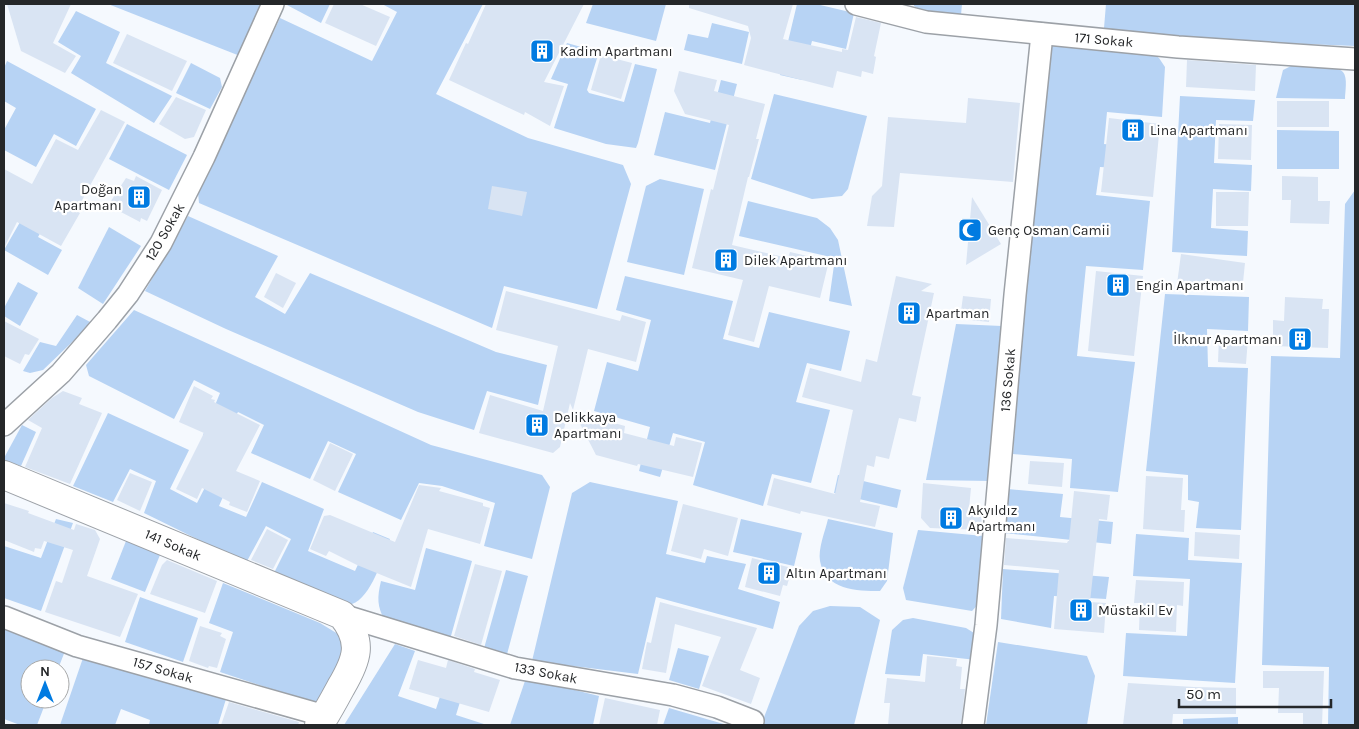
<svg xmlns="http://www.w3.org/2000/svg" width="1359" height="729" font-family="Karla,sans-serif">
<style>
.green{fill:#b7d3f4}
.building{fill:#d9e4f3}
.lines{fill:none;stroke-linecap:round;stroke-linejoin:round}
.street-casing{stroke:#9ca1a7;stroke-width:24}
.secondary-casing{stroke:#9ca1a7;stroke-width:30}
.street{stroke:#fff;stroke-width:21}
.secondary{stroke:#fff;stroke-width:28}
.labels{text-anchor:middle;dominant-baseline:central;stroke-width:4.5;stroke-linejoin:round;paint-order:stroke}
.street-label{font-size:14px;fill:#252729;stroke:#fff}
.poi-label{font-size:14px;fill:#252729;stroke:#fff;text-anchor:start}
</style>
<rect width="100%" height="100%" fill="#f5f9fe"/>
<g class="green">
<path d="M108 4H261L240 56Z"/>
<path d="M285 4H330L321 23Z"/>
<path d="M382 4H483L436 94 528 138 623 165 631 184 597 309 504 286 492 328 199 203 198 193 280 18 372 61 397 12Z"/>
<path d="M593 4H666L656 41 586 23Z"/>
<path d="M797 4H816L854 13 846 49 812 41 802 80 780 75Z"/>
<path d="M914 4H962L961 15H928L914 6Z"/>
<path d="M1106 4H1355V46L1190 39 1104 28Z"/>
<path d="M76 11 120 32 106 63 172 96 154 123 71 73 81 56 58 42Z"/>
<path d="M712 23 749 32 742 64 684 50 688 34 708 38Z"/>
<path d="M567 43 599 52 587 90 589 93 624 102 635 64 657 69 638 143 636 148 606 144 554 128 568 84 551 79Z"/>
<path d="M1052 44 1150 51 1159 58 1165 67 1162 117 1107 112 1104 144 1157 149 1155 170 1100 167 1096 195 1150 201 1143 270 1086 266 1077 356 1135 362 1118 492 1070 488 1072 459 1013 454 1024 302Z"/>
<path d="M7 61 96 109 76 146 54 134 36 167 4 150V130L16 108 4 101V68Z"/>
<path d="M191 63 220 78 222 87 210 109 176 93Z"/>
<path d="M1293 65C1304 66 1335 64 1343 72 1348 78 1345 92 1345 99L1276 98 1283 70Z"/>
<path d="M721 80 737 84 715 170 654 155 665 112 710 123Z"/>
<path d="M774 94 867 116 848 189 842 196 812 199 751 179Z"/>
<path d="M1180 96 1255 100 1253 121 1216 120 1214 163 1252 165 1251 191 1213 189 1211 228 1248 231 1247 256 1172 252Z"/>
<path d="M127 124 187 155 169 190 109 159Z"/>
<path d="M1277 130 1339 131V169H1277Z"/>
<path d="M660 179 704 189 684 275 627 262 646 186Z"/>
<path d="M39 189 58 200 38 237 62 250 48 275 4 250Z"/>
<path d="M1355 190V725H1328L1329 667 1262 665 1271 356 1340 358 1345 204Z"/>
<path d="M748 201 817 218 830 228 838 240 852 306 829 301 835 258 739 236Z"/>
<path d="M188 216 278 256 255 297 285 314 310 273 496 352 547 365 538 405 487 391 474 430 418 412 226 329 145 291Z"/>
<path d="M109 227 141 246 103 304 78 288Z"/>
<path d="M625 276 733 301 723 339 759 348 769 312 850 331 841 371 807 363 796 402 830 410 811 483 772 474 763 506 693 485 705 442 673 433 660 477 639 471 650 427 594 411 607 362 638 371 651 320 616 310Z"/>
<path d="M18 282 38 293 20 326 4 316V308Z"/>
<path d="M1165 294 1249 297 1248 331 1207 329 1208 367 1248 368 1241 530 1196 528 1199 502 1188 500V475L1146 471Z"/>
<path d="M134 310 431 445 542 475 550 487 532 559 484 546 495 503 442 486 419 483 401 520 338 492 356 454 328 441 310 479 251 453 264 425 238 412 220 442 203 435 220 393 194 380 174 419 89 376 86 365Z"/>
<path d="M77 315 92 323 43 370 30 373 23 371 40 342 56 346Z"/>
<path d="M956 324 1002 326 990 481 926 480Z"/>
<path d="M108 413 189 450 170 489 197 503 218 462 235 469 219 506 246 517 262 482 324 509 308 551 355 571 373 532 390 539C383 557 371 598 352 604 351 604 345 604 344 604L273 575 291 539 266 526 246 563 144 513 156 481 130 469 113 502 73 486Z"/>
<path d="M22 425 36 432 21 466 4 460V458Z"/>
<path d="M838 475 901 490 897 508 834 493Z"/>
<path d="M590 482 678 501 666 554 705 563 707 556 746 564 738 589 780 602 773 629 656 597 638 674 532 661 572 493Z"/>
<path d="M1008 489 1063 494 1060 517 1113 522 1111 544 1004 533Z"/>
<path d="M56 519 73 523 41 611 4 598V546L41 558Z"/>
<path d="M741 519 802 533 794 566 733 552Z"/>
<path d="M828 519 893 533 887 581 880 591C857 591 825 590 820 561 818 548 825 532 828 519Z"/>
<path d="M918 530 984 536 982 600 972 611 906 600 903 588Z"/>
<path d="M1136 534 1189 538 1188 560 1242 563 1235 683 1123 676 1126 633 1187 636 1190 579 1133 576Z"/>
<path d="M128 536 162 550 145 592 111 579Z"/>
<path d="M426 548 472 561 449 643 385 621C377 606 377 598 381 581L415 590Z"/>
<path d="M1003 569 1109 577 1106 599 1054 596 1051 628 1001 619Z"/>
<path d="M506 570 528 576 506 658 483 652Z"/>
<path d="M223 583 320 623 338 634 348 657 320 705 220 672 233 632 209 623Z"/>
<path d="M140 597 198 618 183 662 125 642Z"/>
<path d="M830 606 860 607 880 620 854 725H761L799 626 813 611Z"/>
<path d="M913 618 966 628 974 633 976 642V660L923 654 920 676 885 674 892 630 903 620Z"/>
<path d="M4 627 65 651 58 669H30V699H47L37 725H20L4 719Z"/>
<path d="M998 642 1087 656 1095 676 1087 725H986Z"/>
<path d="M395 644 415 651 398 696 436 709 451 663 470 669 456 715 487 725H344Z"/>
<path d="M678 648 709 656 699 689 669 680Z"/>
<path d="M84 655 226 699 218 725H149L150 720 121 709 115 725H60Z"/>
<path d="M526 678 599 696 593 725H510Z"/>
<path d="M669 708 727 725H663Z"/>
<path d="M1238 717V725H1183V719Z"/>
</g>
<g class="building">
<path d="M7 4H71L53 43 76 56 65 73 21 51Z"/>
<path d="M334 4H360L390 17 376 46 325 23Z"/>
<path d="M486 4H584L544 82 564 86 550 126 525 112 524 115 449 80 466 43 468 44Z"/>
<path d="M689 4H793L783 39 842 52V49L848 50 856 17 881 23 874 56 876 57 873 74 862 71 861 77 837 71 833 88 744 65 751 38 748 26 689 8Z"/>
<path d="M127 34 187 61 172 91 113 63Z"/>
<path d="M601 55 632 63 621 99 591 90Z"/>
<path d="M1187 60 1256 65 1255 91 1186 87Z"/>
<path d="M679 71 717 80 714 91 765 104 756 139H759L749 177H748L732 245 788 258 790 252 829 261 820 298 769 286 754 342 728 335 743 280 692 268 711 189 713 190 729 125 685 114 674 91Z"/>
<path d="M176 97 206 110 194 137 185 139 159 124Z"/>
<path d="M968 98 1020 103 1013 182 900 173 894 227 867 226 872 196 882 186 888 117 966 123Z"/>
<rect x="1277" y="101" width="52" height="26"/>
<path d="M101 110 125 122 76 211 80 213 61 246 17 222 4 248V169L32 184 56 139 78 150Z"/>
<path d="M1109 118 1160 124 1153 197 1101 192Z"/>
<path d="M1219 124 1252 125 1251 160 1218 159Z"/>
<path d="M136 176 162 190 147 221 141 218 140 222 119 211 120 209 109 204 126 178 134 181Z"/>
<path d="M1282 176 1318 177V201H1330L1329 224 1290 223 1291 200H1282Z"/>
<path d="M492 186 527 192 522 216 488 209Z"/>
<path d="M1216 192H1249L1248 226H1216Z"/>
<path d="M972 197 1001 244 966 265Z"/>
<path d="M1181 254 1245 263 1242 292 1177 284Z"/>
<path d="M1096 271 1143 276 1134 356 1088 351Z"/>
<path d="M276 273 296 283 283 308 264 297Z"/>
<path d="M896 276 932 284 921 291 934 293 912 395 921 397 916 422 899 418 889 459 876 456 874 467 867 465 860 502 880 506 875 527 801 511 800 514 767 505 774 478 835 494 853 410 802 397 810 368 861 382 866 359 877 362Z"/>
<path d="M506 291 620 321 622 315 646 322 636 362 588 349 573 410 570 403 560 447 553 453 479 433 490 395 543 411 558 346 496 330Z"/>
<path d="M963 296 991 299 989 322 960 319Z"/>
<path d="M1285 297 1323 299 1322 309H1329L1328 348 1273 346V320L1284 321Z"/>
<path d="M4 321 39 339 29 355 25 354 20 364 4 356Z"/>
<path d="M1219 337 1248 338 1246 364 1218 362Z"/>
<path d="M194 386 213 396 211 399 215 400 214 402 260 425 236 471 260 481 247 512 229 505 230 502 202 488 197 499 176 489 204 433 179 422Z"/>
<path d="M63 391 82 398 79 404 102 413 70 484 25 467 42 428 28 420 52 398Z"/>
<path d="M574 412 625 426 624 433 674 446 676 437 702 443 693 477 638 464 637 466 596 455Z"/>
<path d="M330 443 353 454 335 491 313 480Z"/>
<path d="M1030 461 1064 463 1062 487 1028 484Z"/>
<path d="M130 473 152 482 140 511 117 500Z"/>
<path d="M1146 476 1183 478 1181 510H1185L1184 532 1143 529Z"/>
<path d="M923 483 971 488 969 509H982L981 530 930 528 921 518Z"/>
<path d="M419 485 441 488 439 491 483 503V506L490 508 480 544 428 529 411 587 357 565 329 551 326 556 310 549 324 516 330 515 395 542Z"/>
<path d="M1074 491 1110 495 1107 520 1099 519 1090 602 1106 603 1104 633 1054 629 1059 570 1004 565 1006 538 1067 543 1068 541H1069Z"/>
<path d="M4 503 29 511 28 513 74 530 76 524 95 530 100 539 87 576 138 594 120 637 45 612 56 581 62 583 73 550 44 541 41 549 35 548 34 552 4 540Z"/>
<path d="M683 504 738 518 728 556 704 549 701 559 671 551Z"/>
<path d="M267 529 288 540 273 569 251 560Z"/>
<path d="M1195 532 1240 535 1239 559 1194 556Z"/>
<path d="M752 558 792 568 787 586 783 585 780 596 745 587Z"/>
<path d="M167 560 217 581 205 613 150 594 162 565Z"/>
<path d="M475 564 502 571 481 645 454 636Z"/>
<path d="M1136 580 1184 582 1183 606 1177 605 1176 632 1139 630 1140 603H1134Z"/>
<path d="M660 602 757 628 740 670 760 678 751 704 702 686 721 637 675 624 666 673 642 669 647 642 651 643Z"/>
<path d="M200 626 222 633 220 636 226 639 217 668 209 666 208 668 189 661Z"/>
<path d="M927 656 957 659 956 666 962 667 960 689H965L961 725H888L890 703H884L887 678 925 682Z"/>
<path d="M418 660 446 668 448 660 475 669 474 672 500 680 489 712 409 689Z"/>
<path d="M1263 671H1324L1322 725 1303 724V713H1278L1279 688H1263Z"/>
<path d="M1128 683 1194 687 1236 688V714H1173L1172 725H1123Z"/>
<path d="M605 698 660 710 657 725H599Z"/>
<path d="M229 702 299 722 298 725H221Z"/>
</g>
<g class="lines">
<g class="street-casing">
<g id="street">
<path d="M856 4 926 22 1178 47 1355 59"/>
<path d="M4 425 61 373 107 320 128 294 161 243 204 157 273 4"/>
<path d="M342 615 515 668 673 695 717 707 753 721 751 725"/>
<path d="M4 617 77 646 325 716"/>
<path d="M973 725 986 625 1015 295 1042 34"/>
</g>
</g>
<g class="secondary-casing">
<path id="secondary" d="M4 475 342 615C364 642 357 660 341 687 334 700 327 713 319 725"/>
</g>
<use href="#street" class="street"/>
<use href="#secondary" class="secondary"/>
</g>
<defs>
<g id="building-square" transform="scale(1.25)"><rect x="-9" y="-9" width="18" height="18" rx="4" fill="#017be1" stroke="#fff"/><path d="M-4-6H4V6H1V3H-1V6H-4ZM-2.5-4.3h1.7v1.8h-1.7ZM.8-4.3h1.7v1.8H.8ZM-2.5-1h1.7V.8h-1.7ZM.8-1h1.7V.8H.8Z" fill="#fff"/></g>
<g id="mosque-square" transform="scale(1.25)"><rect x="-9" y="-9" width="18" height="18" rx="4" fill="#017be1" stroke="#fff"/><path d="M3.5-4.9A6 6 0 1 0 3.5 4.9A5 5 0 1 1 3.5-4.9Z" fill="#fff"/></g>
</defs>
<g fill-rule="evenodd">
<use href="#building-square" x="542" y="51"/>
<use href="#building-square" x="1133" y="130"/>
<use href="#building-square" x="139" y="197"/>
<use href="#mosque-square" x="970" y="230"/>
<use href="#building-square" x="726" y="260"/>
<use href="#building-square" x="1118" y="285"/>
<use href="#building-square" x="909" y="313"/>
<use href="#building-square" x="1300" y="339"/>
<use href="#building-square" x="537" y="425"/>
<use href="#building-square" x="951" y="518"/>
<use href="#building-square" x="769" y="573"/>
<use href="#building-square" x="1081" y="610"/>
</g>
<g class="labels">
<g class="street-label">
<text transform="translate(1104 40) rotate(5)">171 Sokak</text>
<text transform="translate(165 232) rotate(-60)">120 Sokak</text>
<text transform="translate(1008 380) rotate(-85)">136 Sokak</text>
<text transform="translate(173 545) rotate(23)">141 Sokak</text>
<text transform="translate(163 670) rotate(16)">157 Sokak</text>
<text transform="translate(546 673) rotate(11)">133 Sokak</text>
</g>
<g class="poi-label">
<text x="560" y="51">Kadim Apartmanı</text>
<text x="1150" y="130">Lina Apartmanı</text>
<text x="122" y="189" text-anchor="end">Doğan<tspan x="122" dy="16">Apartmanı</tspan></text>
<text x="988" y="230">Genç Osman Camii</text>
<text x="744" y="260">Dilek Apartmanı</text>
<text x="1136" y="285">Engin Apartmanı</text>
<text x="926" y="313">Apartman</text>
<text x="1282" y="339" text-anchor="end">İlknur Apartmanı</text>
<text x="554" y="417">Delikkaya<tspan x="554" dy="16">Apartmanı</tspan></text>
<text x="968" y="510">Akyıldız<tspan x="968" dy="16">Apartmanı</tspan></text>
<text x="786" y="573">Altın Apartmanı</text>
<text x="1098" y="610">Müstakil Ev</text>
</g>
</g>
<rect width="1359" height="729" fill="none" stroke="#252729" stroke-width="10"/>
<g transform="translate(45 684)"><circle r="24" fill="#ffffff" stroke="#a8a9a9"/>
<path d="M0-4L9 19L0 12L-9 19Z" fill="#017be1"/>
<text y="-8" font-size="14" font-weight="bold" text-anchor="middle" fill="#252729">N</text>
</g>
<path d="M1179 699v8h152v-8" fill="none" stroke="#252729" stroke-width="2.5"/>
<text x="1186" y="699" font-size="15" fill="#252729" stroke="#ffffff" stroke-width="4" paint-order="stroke">50 m</text>
</svg>
